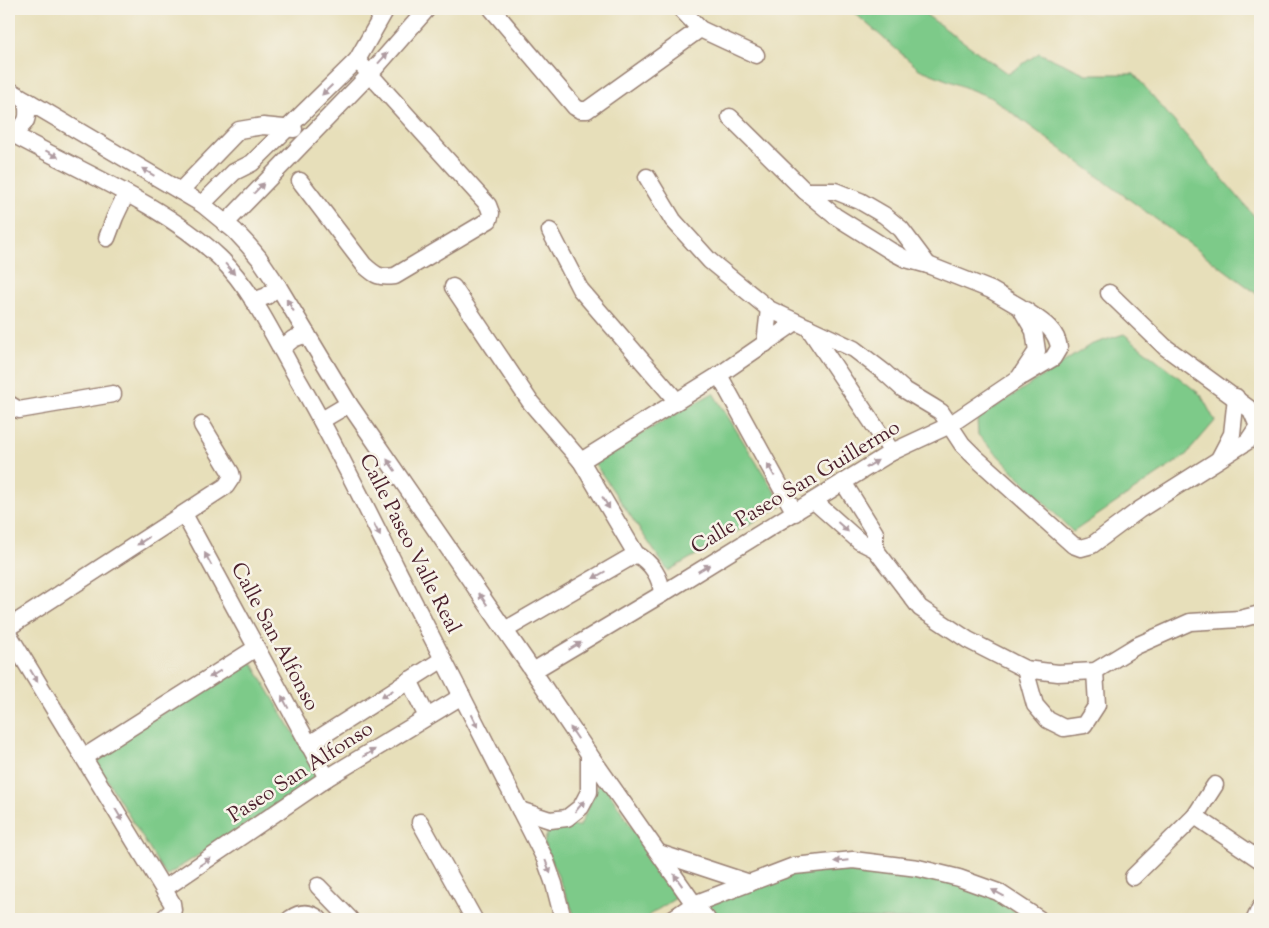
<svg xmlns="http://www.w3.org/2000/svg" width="1269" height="928" font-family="'Sorts Mill Goudy',serif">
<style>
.green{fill:#7dca89;stroke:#64745a}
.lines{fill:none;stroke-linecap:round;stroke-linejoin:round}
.minor-casing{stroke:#987f72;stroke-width:19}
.minor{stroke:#fff;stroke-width:16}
.oneway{fill:#ae9aa0}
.labels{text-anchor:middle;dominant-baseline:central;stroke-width:5;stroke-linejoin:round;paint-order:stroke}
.street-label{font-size:21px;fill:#4a1f2b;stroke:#f7f3e8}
</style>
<rect width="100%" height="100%" fill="#f7f3e8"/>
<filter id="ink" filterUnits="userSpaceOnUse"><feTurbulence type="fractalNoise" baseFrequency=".02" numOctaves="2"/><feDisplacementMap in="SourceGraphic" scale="10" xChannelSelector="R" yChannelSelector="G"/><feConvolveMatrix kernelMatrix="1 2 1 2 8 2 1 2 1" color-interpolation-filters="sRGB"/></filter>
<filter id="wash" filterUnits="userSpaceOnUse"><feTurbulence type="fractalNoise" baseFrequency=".0096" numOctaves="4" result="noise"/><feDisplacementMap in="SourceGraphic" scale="20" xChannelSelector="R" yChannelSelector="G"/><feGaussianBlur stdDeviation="1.12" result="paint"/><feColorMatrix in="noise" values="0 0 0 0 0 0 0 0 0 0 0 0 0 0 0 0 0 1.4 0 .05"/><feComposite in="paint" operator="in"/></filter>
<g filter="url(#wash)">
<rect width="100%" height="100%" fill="#e7dfba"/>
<g class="green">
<path d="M850 9H918L1008 74 1039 53 1086 74H1134L1260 223V296L992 98 919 69Z"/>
<path d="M1124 334 1201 395 1215 421 1185 456 1073 532 978 435 977 419 1090 345Z"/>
<path d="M713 393 783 505 668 571 593 461Z"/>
<path d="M249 658 320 777 166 876 93 757Z"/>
<path d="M601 779 676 898 649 915 645 919H576L544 843 550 826H580Z"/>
<path d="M796 871 918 872 998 899 1025 919H681L707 903Z"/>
</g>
</g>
<g filter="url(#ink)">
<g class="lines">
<g class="minor-casing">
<g id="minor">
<path d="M492 9 575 107 580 110H587L700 29"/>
<path d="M681 9 700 29 756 55"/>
<path d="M9 90 202 204 235 231 248 245 259 258 278 286 349 404 533 671 589 754 694 904 707 919"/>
<path d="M9 132C77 170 163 204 220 258 253 290 277 343 300 383 335 443 365 505 396 567 437 648 479 729 520 810L545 859 554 884 563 919"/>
<path d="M11 133C28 124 29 119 26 100"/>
<path d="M647 177 673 220 710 261 769 309 854 349 884 372 903 389 933 407 941 412 962 444 974 456 1073 545 1081 548 1092 545 1139 510 1248 441 1258 426 1251 410 1165 347 1109 293"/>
<path d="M300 181 364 265C376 276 379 278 395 276L489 220 491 213 488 205 357 60"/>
<path d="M180 191 239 130 263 126 294 129"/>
<path d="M805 191H835L860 201 884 215 901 229 928 265"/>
<path d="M202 204 234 172 252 163 357 60 386 9"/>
<path d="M225 224 370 74 427 9"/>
<path d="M550 231 580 289 676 400"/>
<path d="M107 238 115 217 126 194"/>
<path d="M453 287 531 403 581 461 636 554C651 562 661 577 662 594"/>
<path d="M253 301 267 296 278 286"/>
<path d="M808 327 892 452"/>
<path d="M765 344 769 309"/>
<path d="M281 349 293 339 307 334"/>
<path d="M719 375 795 513"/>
<path d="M1023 376 1053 358 1059 348C1057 329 1040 320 1025 310"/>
<path d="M9 404 19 410 113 394"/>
<path d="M322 420 349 404"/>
<path d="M1219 459 1232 434 1236 397"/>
<path d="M581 461 719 375 796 322"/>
<path d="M843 482 875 533V549"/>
<path d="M814 501 859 541 875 549 920 608 968 640 1025 669 1058 673 1095 671 1136 646 1190 622 1240 619 1260 614"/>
<path d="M184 514 327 778"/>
<path d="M9 627 226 486 232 477 231 473 202 425"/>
<path d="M505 630 636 554"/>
<path d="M9 635 172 903 173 910 163 919"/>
<path d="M1025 669 1035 705 1048 720 1064 728 1084 725 1097 705 1095 671"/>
<path d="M533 671 662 594 892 452 948 426 1019 378 1037 351 1034 331 1020 307 991 290 928 265 906 259 891 251 835 216 805 191 730 117"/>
<path d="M409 680 427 717"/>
<path d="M308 745 443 659"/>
<path d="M84 757 256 648"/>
<path d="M520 810 550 820 567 818 581 807 589 792V754"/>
<path d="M1195 816 1260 860"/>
<path d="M420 822 474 919"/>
<path d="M659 853 750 883"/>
<path d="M1133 877 1195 816 1215 785"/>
<path d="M318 886 350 919"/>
<path d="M164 889 327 778 462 696"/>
<path d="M290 919C300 912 309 911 319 919"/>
<path d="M672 919 694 904 794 866 853 860 918 868 959 878 998 892 1039 919"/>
<path d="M1255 919 1260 908"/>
</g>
</g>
<use href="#minor" class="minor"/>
</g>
<defs><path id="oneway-solid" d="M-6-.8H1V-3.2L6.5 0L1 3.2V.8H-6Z" transform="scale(1.25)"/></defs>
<g class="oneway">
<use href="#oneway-solid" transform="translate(383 58) rotate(-48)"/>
<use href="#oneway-solid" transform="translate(327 90) rotate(136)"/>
<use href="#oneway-solid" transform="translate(52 154) rotate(28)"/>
<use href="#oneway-solid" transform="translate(148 172) rotate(-149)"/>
<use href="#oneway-solid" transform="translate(259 188) rotate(-46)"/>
<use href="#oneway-solid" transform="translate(230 269) rotate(49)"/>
<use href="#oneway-solid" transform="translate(290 305) rotate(-121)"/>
<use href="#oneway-solid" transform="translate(872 464) rotate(-32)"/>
<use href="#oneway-solid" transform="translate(391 465) rotate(-125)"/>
<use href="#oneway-solid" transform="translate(771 470) rotate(-119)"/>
<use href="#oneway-solid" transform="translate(606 503) rotate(59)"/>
<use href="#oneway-solid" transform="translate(843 527) rotate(42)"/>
<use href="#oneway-solid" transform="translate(377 530) rotate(63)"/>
<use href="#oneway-solid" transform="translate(143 541) rotate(147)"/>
<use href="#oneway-solid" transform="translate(208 559) rotate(-118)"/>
<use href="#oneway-solid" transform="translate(704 568) rotate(-31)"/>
<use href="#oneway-solid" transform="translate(599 575) rotate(150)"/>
<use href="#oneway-solid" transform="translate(483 599) rotate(-125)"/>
<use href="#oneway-solid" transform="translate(575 646) rotate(-31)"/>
<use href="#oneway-solid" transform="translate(215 674) rotate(148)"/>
<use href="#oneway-solid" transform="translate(34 676) rotate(59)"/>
<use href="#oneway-solid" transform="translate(387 694) rotate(148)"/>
<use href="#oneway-solid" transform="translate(285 702) rotate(-118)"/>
<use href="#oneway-solid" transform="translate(475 721) rotate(63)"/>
<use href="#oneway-solid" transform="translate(574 733) rotate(-124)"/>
<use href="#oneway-solid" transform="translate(369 753) rotate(-31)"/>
<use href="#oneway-solid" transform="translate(580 806) rotate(-50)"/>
<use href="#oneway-solid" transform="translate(119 815) rotate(59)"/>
<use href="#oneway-solid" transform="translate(841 861) rotate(174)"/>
<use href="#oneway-solid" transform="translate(205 862) rotate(-34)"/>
<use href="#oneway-solid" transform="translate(548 867) rotate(69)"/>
<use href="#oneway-solid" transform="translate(678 880) rotate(-125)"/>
<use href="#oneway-solid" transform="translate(998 893) rotate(-152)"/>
</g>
</g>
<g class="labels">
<g class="street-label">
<text transform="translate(796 488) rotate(-31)">Calle Paseo San Guillermo</text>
<text transform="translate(409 544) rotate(63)">Calle Paseo Valle Real</text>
<text transform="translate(274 637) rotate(62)">Calle San Alfonso</text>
<text transform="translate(301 773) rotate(-33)">Paseo San Alfonso</text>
</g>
</g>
<rect width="1269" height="928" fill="none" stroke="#f7f3e8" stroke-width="30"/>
</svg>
